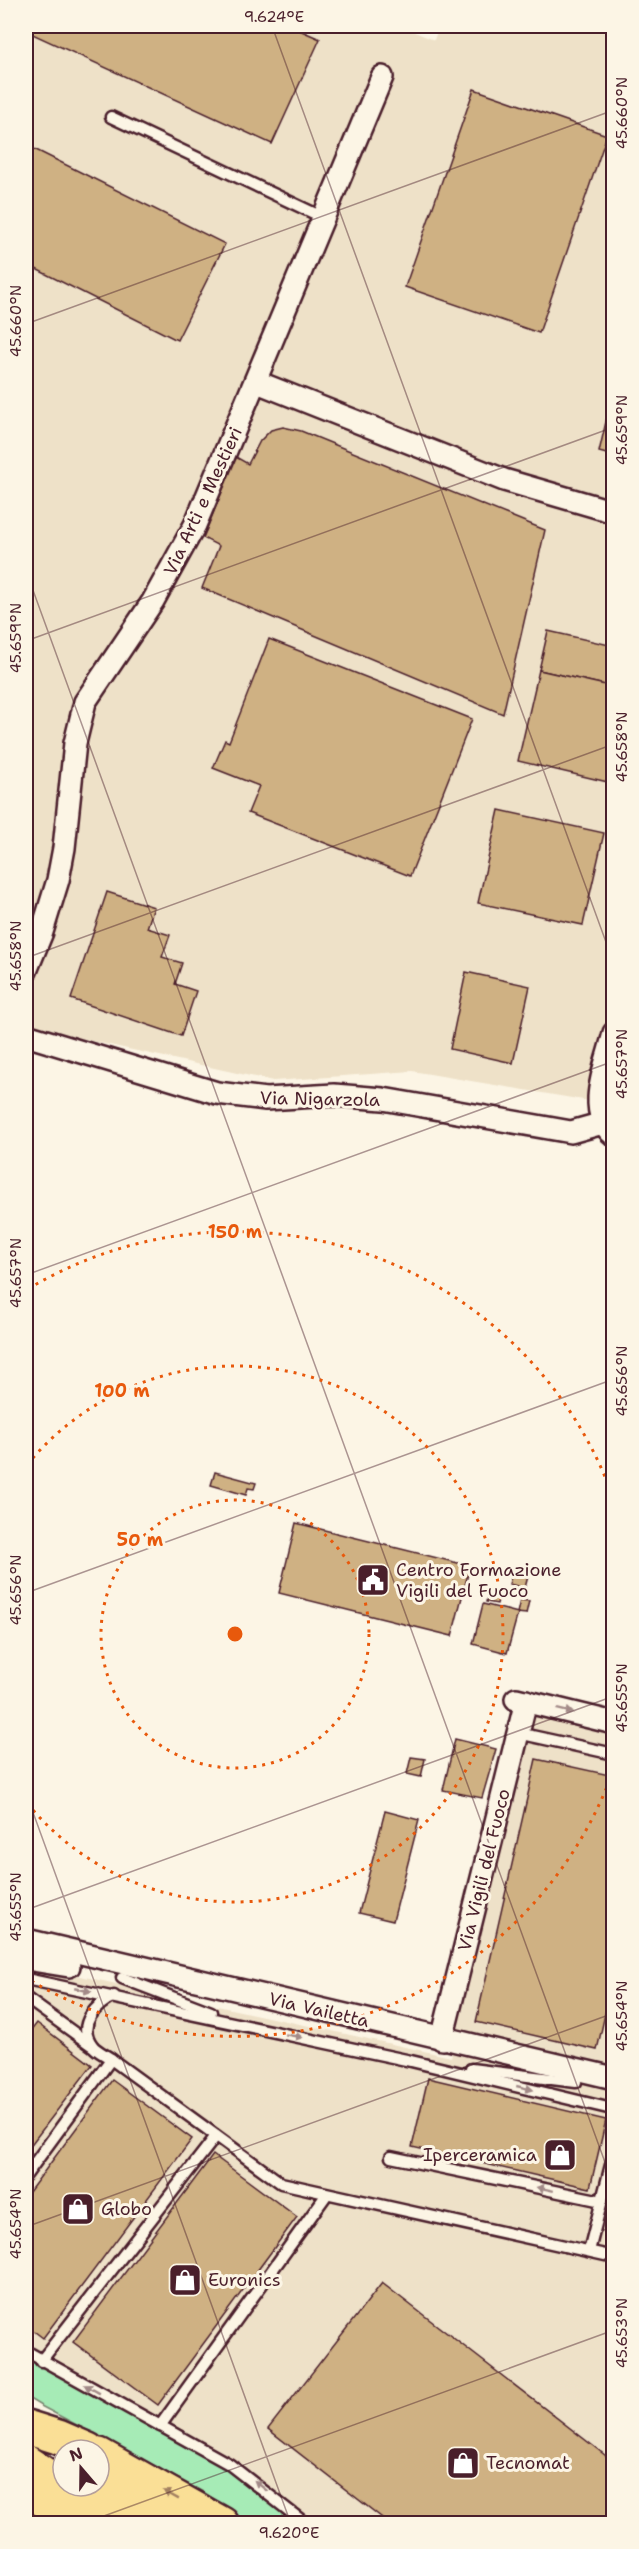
<svg xmlns="http://www.w3.org/2000/svg" width="639" height="2549" font-family="'Shantell Sans',sans-serif">
<style>
.built{fill:#eee1c8}
.green{fill:#a6ebb6;stroke:#788570;stroke-width:1.5}
.building{fill:#cfb183;stroke:#4a1f2b;stroke-width:1.5}
.lines{fill:none;stroke-linecap:round;stroke-linejoin:round}
.service-casing{stroke:#4a1f2b;stroke-width:15}
.minor-casing{stroke:#4a1f2b;stroke-width:26}
.trunk-casing{stroke:#4a1f2b;stroke-width:38}
.service{stroke:#fcf5e5;stroke-width:10}
.minor{stroke:#fcf5e5;stroke-width:21}
.trunk{stroke:#fadf96;stroke-width:33}
.oneway{fill:#a38a88}
.oneway2{fill:#a27f60}
.ticks{fill:none;stroke:#4a1f2b;stroke-width:1.5;stroke-opacity:0.45}
.ring{fill:none;stroke:#e8590c;stroke-width:3;stroke-dasharray:3 6}
.labels{text-anchor:middle;dominant-baseline:central;stroke-width:6;stroke-linejoin:round;paint-order:stroke}
.street-label{font-size:18px;fill:#4a1f2b;stroke:#fcf5e5}
.poi-label{font-size:18px;fill:#4a1f2b;stroke:#fcf5e5;text-anchor:start}
.centre{fill:#e8590c;stroke:#fcf5e5;stroke-width:3}
.ring-label{font-size:18px;text-anchor:middle;font-weight:bold;fill:#e8590c;stroke:#fcf5e5;stroke-width:6;stroke-linejoin:round;paint-order:stroke}
.neatline{fill:none;stroke:#4a1f2b;stroke-width:2}
.ticks-label{font-size:15px;text-anchor:middle;fill:#4a1f2b}
</style>
<rect width="100%" height="100%" fill="#fcf5e5"/>
<filter id="ink" filterUnits="userSpaceOnUse"><feTurbulence type="fractalNoise" baseFrequency=".0167" numOctaves="2"/><feDisplacementMap in="SourceGraphic" scale="12" xChannelSelector="R" yChannelSelector="G"/><feConvolveMatrix kernelMatrix="1 2 1 2 8 2 1 2 1" color-interpolation-filters="sRGB"/></filter>
<g filter="url(#ink)">
<g class="built">
<path d="M26 26H400L434 40 439 26H613V1105L412 1071 273 1081 69 1036 26 1024Z"/>
<path d="M531 1707 613 1725V2523H298L164 2433 26 2358V1969H48L451 2057Z"/>
</g>
<path class="green" d="M26 2358 216 2462 298 2523H248L205 2493 41 2406 26 2397Z"/>
<g class="building">
<path d="M31 26H290L320 39 272 144 28 32Z"/>
<path d="M474 89 607 135 539 333 405 287Z"/>
<path d="M26 145 225 244 177 340 26 264Z"/>
<path d="M614 387V456L599 452Z"/>
<path d="M283 427 301 431 545 530 503 714 202 588 219 546 203 538 236 457 248 464 260 441 271 430Z"/>
<path d="M548 631 614 646V687L539 670Z"/>
<path d="M269 639 472 719 410 876 248 813 259 786 213 768 225 740 229 742Z"/>
<path d="M539 670 614 687 612 783 518 761Z"/>
<path d="M499 810 604 833 583 925 478 903Z"/>
<path d="M107 892 154 907 147 928 170 935 162 957 182 963 175 984 196 991 181 1036 71 999Z"/>
<path d="M466 972 530 986 513 1063 450 1049Z"/>
<path d="M215 1472 256 1483 254 1489 248 1488 246 1495 211 1485Z"/>
<path d="M296 1523 470 1566 452 1636 279 1593Z"/>
<path d="M487 1567 502 1570 500 1577 485 1574Z"/>
<path d="M513 1569 529 1572 525 1588 509 1584Z"/>
<path d="M488 1594 499 1596 497 1604 486 1602Z"/>
<path d="M520 1600 529 1601 526 1614 517 1613Z"/>
<path d="M483 1604 518 1613 507 1653 473 1644Z"/>
<path d="M455 1739 496 1749 482 1798 443 1790Z"/>
<path d="M411 1757 425 1759 421 1777 407 1774Z"/>
<path d="M536 1759 614 1776V1974L597 2050 476 2022Z"/>
<path d="M385 1811 419 1820 393 1921 359 1913Z"/>
<path d="M37 2023 92 2065 26 2151V2037Z"/>
<path d="M428 2078 606 2120 590 2188 412 2147Z"/>
<path d="M112 2080 192 2139 43 2338 26 2325V2196Z"/>
<path d="M213 2155 297 2217 158 2405 73 2342Z"/>
<path d="M382 2283 614 2462V2524H390L268 2429Z"/>
</g>
<g class="lines">
<g class="service-casing">
<g id="service">
<path d="M111 117 322 217"/>
<path d="M518 1733 614 1754"/>
<path d="M122 1978 211 2012"/>
<path d="M26 1979 411 2061 612 2109 614 2112"/>
<path d="M26 1998 91 2045"/>
<path d="M111 2059C106 2055 96 2051 92 2045 76 2024 97 2004 114 1996"/>
<path d="M471 2069 576 2082"/>
<path d="M391 2157 602 2201"/>
<path d="M26 2175 111 2059 281 2183 614 2257"/>
<path d="M589 2251 614 2153"/>
<path d="M26 2351 229 2464 306 2524"/>
<path d="M41 2361 216 2136"/>
<path d="M160 2426 327 2194"/>
</g>
</g>
<g class="minor-casing">
<g id="minor">
<path d="M257 382 504 480 614 512"/>
<path d="M26 971 42 932 58 880 64 848 75 743 85 702 153 601 195 525 382 77"/>
<path d="M614 1033C607 1063 584 1112 614 1135"/>
<path d="M26 1035 217 1093 266 1099 334 1095 383 1099 571 1132 603 1123"/>
<path d="M516 1699 614 1723"/>
<path d="M26 1940 614 2078"/>
<path d="M26 1959 69 1966"/>
<path d="M442 2039 526 1701"/>
</g>
</g>
<g class="trunk-casing">
<g id="trunk">
<path d="M26 2427 58 2437 88 2450"/>
<path d="M99 2455 222 2524"/>
<path d="M26 2462 119 2524"/>
<path d="M106 2482 170 2524"/>
<path d="M26 2486 74 2524"/>
</g>
</g>
<use href="#service" class="service"/>
<use href="#minor" class="minor"/>
<use href="#trunk" class="trunk"/>
</g>
<defs><path id="oneway-solid" d="M-6-.8H1V-3.2L6.5 0L1 3.2V.8H-6Z" transform="scale(1.5)"/></defs>
<g class="oneway">
<use href="#oneway-solid" transform="translate(565 1711) rotate(14)"/>
<use href="#oneway-solid" transform="translate(83 1990) rotate(11)"/>
<use href="#oneway-solid" transform="translate(294 2036) rotate(10)"/>
<use href="#oneway-solid" transform="translate(525 2088) rotate(13)"/>
<use href="#oneway-solid" transform="translate(545 2189) rotate(-168)"/>
<use href="#oneway-solid" transform="translate(92 2389) rotate(-151)"/>
<use href="#oneway-solid" transform="translate(261 2486) rotate(-141)"/>
</g>
<use class="oneway2" href="#oneway-solid" transform="translate(171 2495) rotate(-151)"/>
</g>
<path class="ticks" d="M272 26 614 964M26 324 614 110M26 571 614 2187M26 641 614 427M26 958 614 744M26 1275 614 1061M26 1593 614 1379M26 1793 291 2524M26 1910 614 1696M26 2227 614 2013M82 2524 614 2330"/>
<g class="ring">
<circle cx="235" cy="1634" r="134"/>
<path d="M27 1465A268 268 0 1 1 27 1803"/>
<path d="M613 1771A402 402 0 0 1 28 1979M28 1289A402 402 0 0 1 613 1497"/>
</g>
<defs>
<g id="civic-square" transform="scale(1.725)"><rect x="-9" y="-9" width="18" height="18" rx="4" fill="#4a1f2b" stroke="#fcf5e5"/><path d="M-.6-6.5H3V-4.5H.6V-3L4-1V1h2V6H-6V1h2V-1L-.6-3ZM-1.2 2.5V6h2.4V2.5Z" fill="#fff"/></g>
<g id="shop-square" transform="scale(1.725)"><rect x="-9" y="-9" width="18" height="18" rx="4" fill="#4a1f2b" stroke="#fcf5e5"/><path d="M-5-2.5h2.3a2.7 3.5 0 0 1 5.4 0H5L5.5 6h-11ZM-1.5-2.5h3a1.5 2.3 0 0 0-3 0Z" fill="#fff"/></g>
</defs>
<g fill-rule="evenodd">
<use href="#civic-square" x="373" y="1580"/>
<use href="#shop-square" x="560" y="2155"/>
<use href="#shop-square" x="78" y="2209"/>
<use href="#shop-square" x="185" y="2280"/>
<use href="#shop-square" x="463" y="2463"/>
</g>
<g class="labels">
<g class="street-label">
<text transform="translate(203 501) rotate(-65)">Via Arti e Mestieri</text>
<text transform="translate(320 1099) rotate(1)">Via Nigarzola</text>
<text transform="translate(484 1870) rotate(-76)">Via Vigili del Fuoco</text>
<text transform="translate(319 2010) rotate(13)">Via Vailetta</text>
</g>
<g class="poi-label">
<text x="396" y="1570">Centro Formazione<tspan x="396" dy="21">Vigili del Fuoco</tspan></text>
<text x="537" y="2155" text-anchor="end">Iperceramica</text>
<text x="101" y="2209">Globo</text>
<text x="208" y="2280">Euronics</text>
<text x="486" y="2463">Tecnomat</text>
</g>
</g>
<circle cx="235" cy="1634" r="9" class="centre"/>
<g class="ring-label">
<text x="235" y="1238">150 m</text>
<text x="122" y="1397">100 m</text>
<text x="140" y="1546">50 m</text>
</g>
<rect width="639" height="2549" fill="none" stroke="#fcf5e5" stroke-width="66"/>
<g transform="translate(81 2468) rotate(340)"><circle r="28" fill="#fcf5e5" stroke="#b59f9b" stroke-width="1.5"/>
<path d="M0-4.5L10 22L0 15L-10 22Z" fill="#4a1f2b"/>
<text y="-9" font-size="16" font-weight="bold" text-anchor="middle" fill="#4a1f2b">N</text>
</g>
<rect x="33" y="33" width="573" height="2483" class="neatline"/>
<g class="ticks-label">
<text x="274" y="22">9.624°E</text>
<text transform="translate(622 113) rotate(-90)" y="5">45.660°N</text>
<text transform="translate(16 321) rotate(-90)" y="5">45.660°N</text>
<text transform="translate(622 430) rotate(-90)" y="5">45.659°N</text>
<text transform="translate(16 638) rotate(-90)" y="5">45.659°N</text>
<text transform="translate(622 747) rotate(-90)" y="5">45.658°N</text>
<text transform="translate(16 956) rotate(-90)" y="5">45.658°N</text>
<text transform="translate(622 1064) rotate(-90)" y="5">45.657°N</text>
<text transform="translate(16 1273) rotate(-90)" y="5">45.657°N</text>
<text transform="translate(622 1381) rotate(-90)" y="5">45.656°N</text>
<text transform="translate(16 1590) rotate(-90)" y="5">45.656°N</text>
<text transform="translate(622 1698) rotate(-90)" y="5">45.655°N</text>
<text transform="translate(16 1907) rotate(-90)" y="5">45.655°N</text>
<text transform="translate(622 2016) rotate(-90)" y="5">45.654°N</text>
<text transform="translate(16 2224) rotate(-90)" y="5">45.654°N</text>
<text transform="translate(622 2333) rotate(-90)" y="5">45.653°N</text>
<text x="289" y="2538">9.620°E</text>
</g>
</svg>
